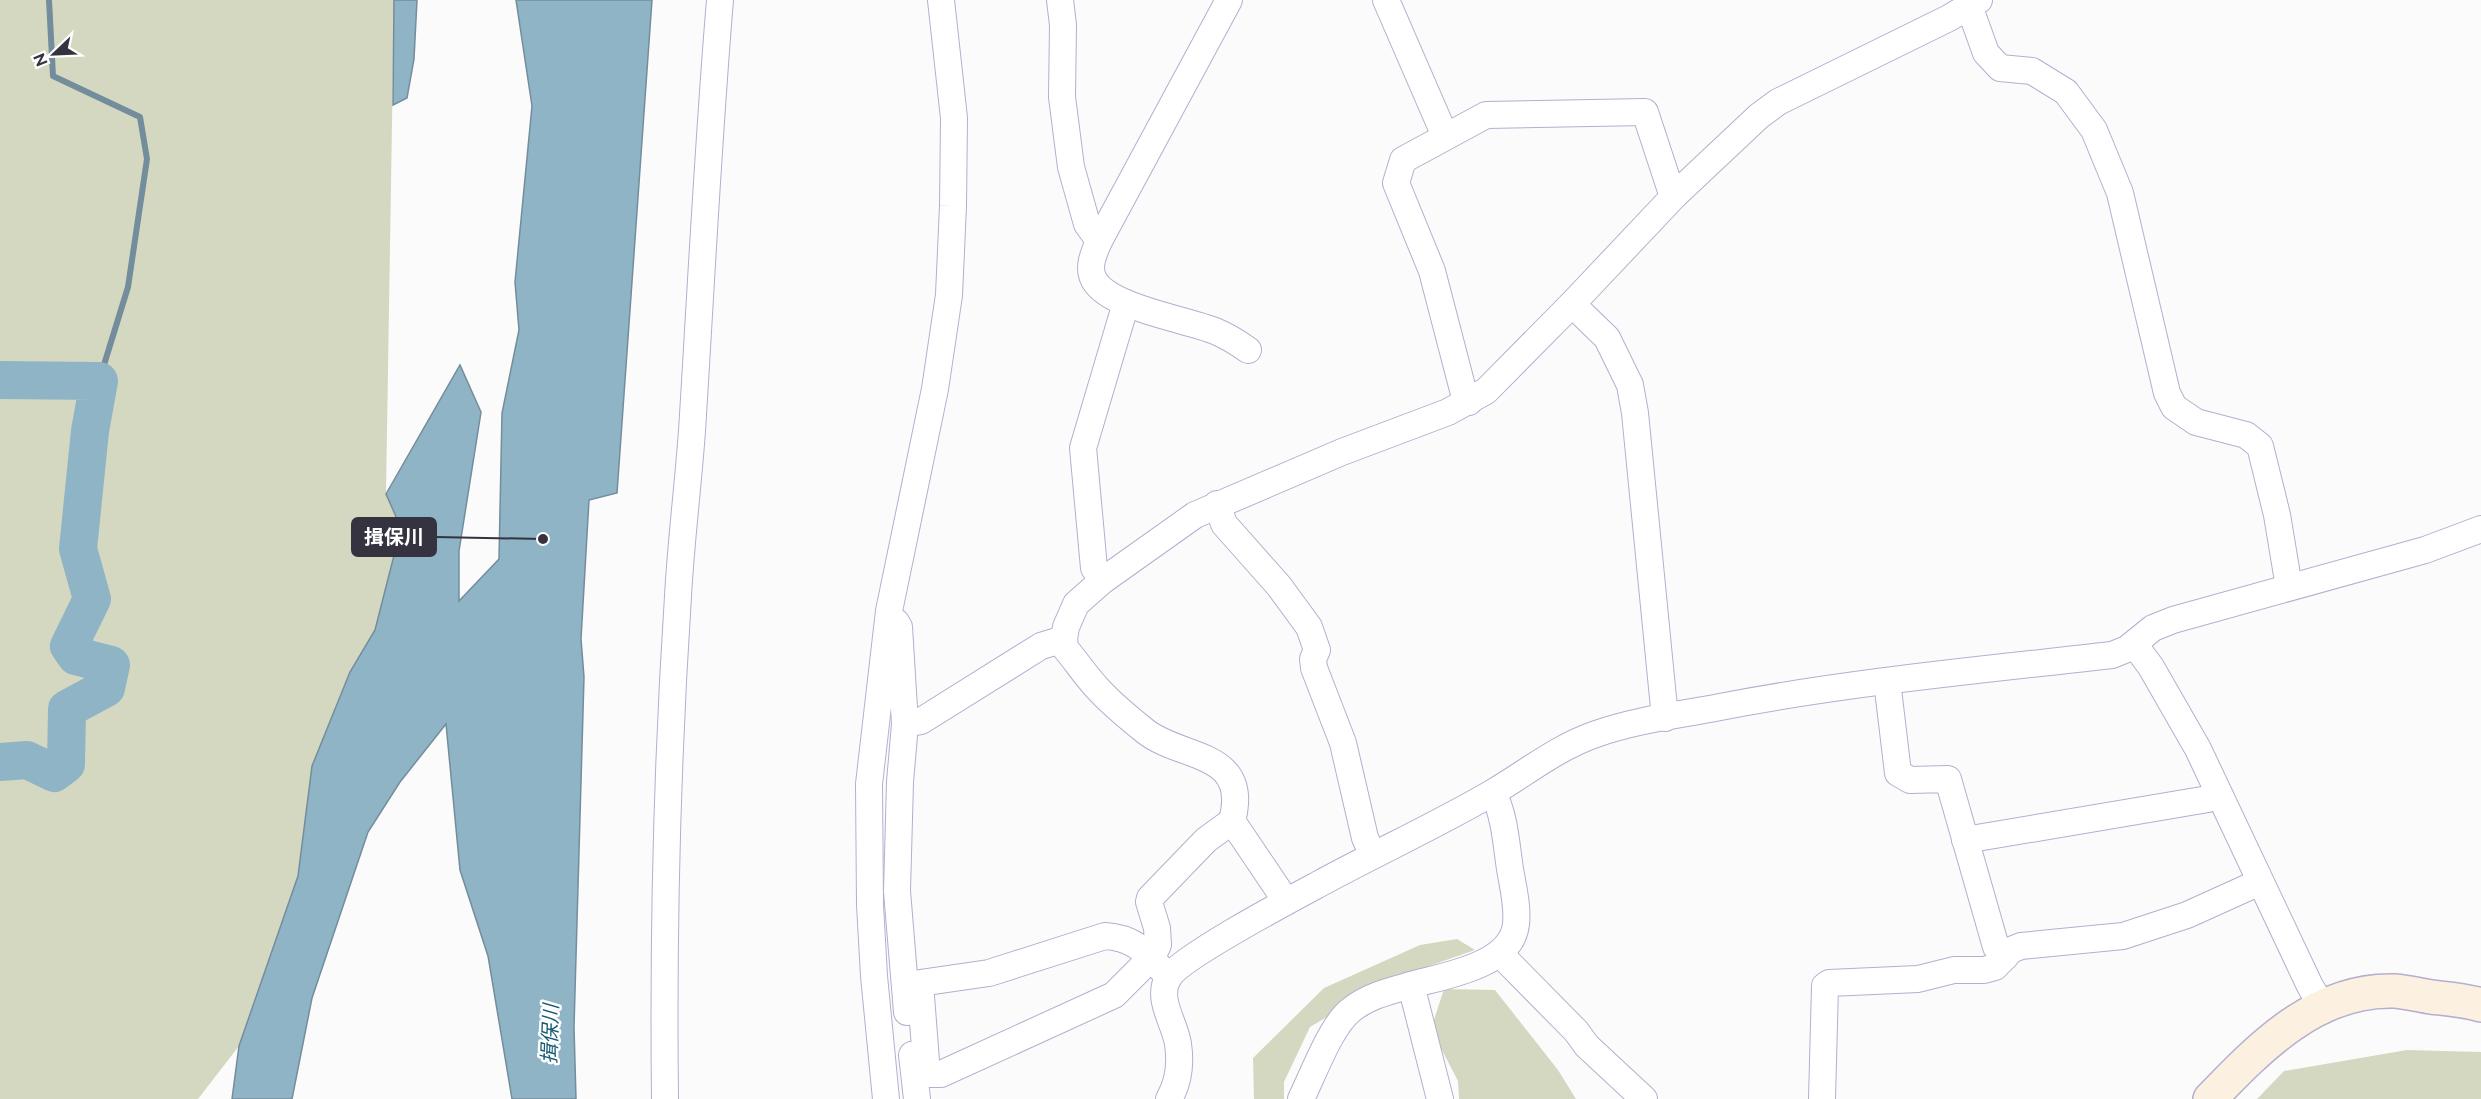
<svg xmlns="http://www.w3.org/2000/svg" width="2481" height="1099" font-family="Raleway,'Noto Sans JP',sans-serif">
<style>
.green{fill:#d5d8c0}
.water{fill:#8fb4c5;stroke:#748d9d;stroke-width:1.5}
.lines{fill:none;stroke-linecap:round;stroke-linejoin:round}
.stream{stroke:#748d9d;stroke-width:6}
.river{stroke:#8fb4c5;stroke-width:38}
.street-casing{stroke:#b5aecf;stroke-width:28}
.secondary-casing{stroke:#b5aecf;stroke-width:36}
.street{stroke:#fff;stroke-width:26}
.secondary{stroke:#fcf1e0;stroke-width:33}
.labels{text-anchor:middle;dominant-baseline:central;stroke-width:5;stroke-linejoin:round;paint-order:stroke}
.water-label{font-size:20px;font-style:italic;fill:#155b74;stroke:#fff}
.leader{fill:none;stroke:#363341;stroke-width:2}
.callout-dot{fill:#363341;stroke:#fff;stroke-width:2}
.callout{fill:#363341;stroke:#363341;stroke-width:2}
.callout-label{font-size:20px;text-anchor:middle;font-weight:bold;fill:#fff}
</style>
<rect width="100%" height="100%" fill="#fbfbfb"/>
<g class="green">
<path d="M0 0H394L386 494 401 528 375 630 350 672 312 766 298 876 239 1046 198 1099H0Z"/>
<path d="M1457 939 1475 950 1389 980 1310 1027 1284 1082V1099H1254L1253 1058 1324 988 1420 945Z"/>
<path d="M1444 989 1495 990 1558 1070 1576 1099H1459L1458 1081 1431 1029Z"/>
<path d="M2407 1050 2481 1052V1099H2257L2284 1071Z"/>
</g>
<g class="water">
<path d="M394 0H417L414 59 407 98 393 105Z"/>
<path d="M516 0H652L617 493 589 500 581 639 584 677 574 1027 576 1099H512L488 956 460 870 446 724 400 782 368 832 312 998 292 1099H232L239 1046 298 876 312 766 350 672 375 630 401 528 386 494 460 365 481 412 459 551V601L499 559 502 413 519 330 515 282 532 106Z"/>
</g>
<g class="lines">
<path class="stream" d="M49 0 53 76 140 117 147 159 128 287 99 381"/>
<path class="river" d="M0 380 99 381 90 431 78 549 92 599 69 646 76 656 111 665 106 688 67 709 66 764 54 773 27 760 0 762"/>
<g class="street-casing">
<g id="street">
<path d="M1060 0 1063 25 1062 97 1071 167 1087 224 1099 241"/>
<path d="M1229 0 1099 241C1094 253 1087 267 1094 280 1110 308 1185 319 1215 331 1227 336 1237 342 1248 350"/>
<path d="M1386 0 1445 136"/>
<path d="M1967 0 1986 53 2000 68 2032 71 2066 92 2094 130 2120 193 2167 393 2174 407 2196 422 2246 435 2260 446 2277 515 2289 587"/>
<path d="M1572 304 1607 338 1630 385 1635 413 1665 718"/>
<path d="M1469 402 1463 390 1432 271 1396 183 1403 160 1486 115 1645 112 1670 188 1675 195"/>
<path d="M1217 504 1224 524 1279 586 1309 627 1317 650 1313 659 1314 668 1343 743 1365 838 1373 855"/>
<path d="M1102 581 1094 568 1083 448 1126 303"/>
<path d="M896 622 899 627 905 724 900 782 897 891 907 1012"/>
<path d="M2134 644 2151 667 2198 749 2310 986 2322 1006"/>
<path d="M1887 681 1898 773 1910 780 1948 779 1996 947 2005 957"/>
<path d="M905 724 921 721 1041 646 1064 639"/>
<path d="M1965 840 2208 799 2219 794"/>
<path d="M1286 901 1232 821C1251 750 1181 760 1145 731 1130 719 1113 705 1100 691 1087 678 1077 662 1065 648L1064 639 1066 627 1076 604 1102 581 1195 515 1342 452 1448 412 1486 391 1572 304 1675 195 1759 116 1778 102 1949 18 1979 0"/>
<path d="M1500 954 1576 1031 1587 1046 1644 1099"/>
<path d="M1169 977C1147 955 1138 938 1105 936L989 973 920 983 927 1074H941L1114 995 1151 958 1158 945 1157 928 1149 902 1150 898 1206 840 1232 821"/>
<path d="M912 1055 917 1099"/>
<path d="M665 1099C663 931 667 764 678 596 681 541 688 486 692 431 701 287 708 143 720 0"/>
<path d="M886 1099 874 976 870 905 869 784 889 611 935 389 949 295 953 206 954 118 941 0"/>
<path d="M1169 1099C1179 1082 1181 1064 1178 1044 1175 1023 1156 999 1168 978 1180 958 1293 898 1319 884 1376 853 1435 826 1492 793 1526 773 1558 747 1596 734 1635 720 1679 715 1720 707 1849 682 1981 670 2112 655L2127 649 2153 628 2173 620 2425 550 2481 529"/>
<path d="M1301 1099C1313 1075 1331 1025 1351 1010 1368 996 1390 991 1411 985"/>
<path d="M1440 1099 1411 985C1443 976 1512 966 1516 924 1518 906 1513 887 1510 869 1506 843 1505 816 1493 793"/>
<path d="M1822 1099 1825 986 1829 983 1918 979 1954 970H1984L1995 967 2011 950 2021 946 2123 936 2187 915 2260 882"/>
</g>
</g>
<g class="secondary-casing">
<path id="secondary" d="M2210 1099C2260 1047 2317 988 2395 991 2407 992 2419 995 2431 997 2448 999 2465 1000 2481 1005"/>
</g>
<use href="#street" class="street"/>
<use href="#secondary" class="secondary"/>
</g>
<g class="labels">
<g class="water-label">
<text transform="translate(550 1034) rotate(-88)">揖保川</text>
</g>
</g>
<path class="leader" d="M543 539L436 537"/>
<circle class="callout-dot" cx="543" cy="539" r="6"/>
<rect class="callout" x="352" y="518" width="84" height="38" rx="6"/>
<g class="callout-label">
<text x="394" y="544">揖保川</text>
</g>
<g transform="translate(54 54) rotate(247)" stroke="#ffffff" stroke-width="4.5" paint-order="stroke">
<path d="M0-4.5L10 22L0 15L-10 22Z" fill="#363341"/>
<text y="-9" font-size="16" font-weight="bold" text-anchor="middle" fill="#363341">N</text>
</g>
</svg>
